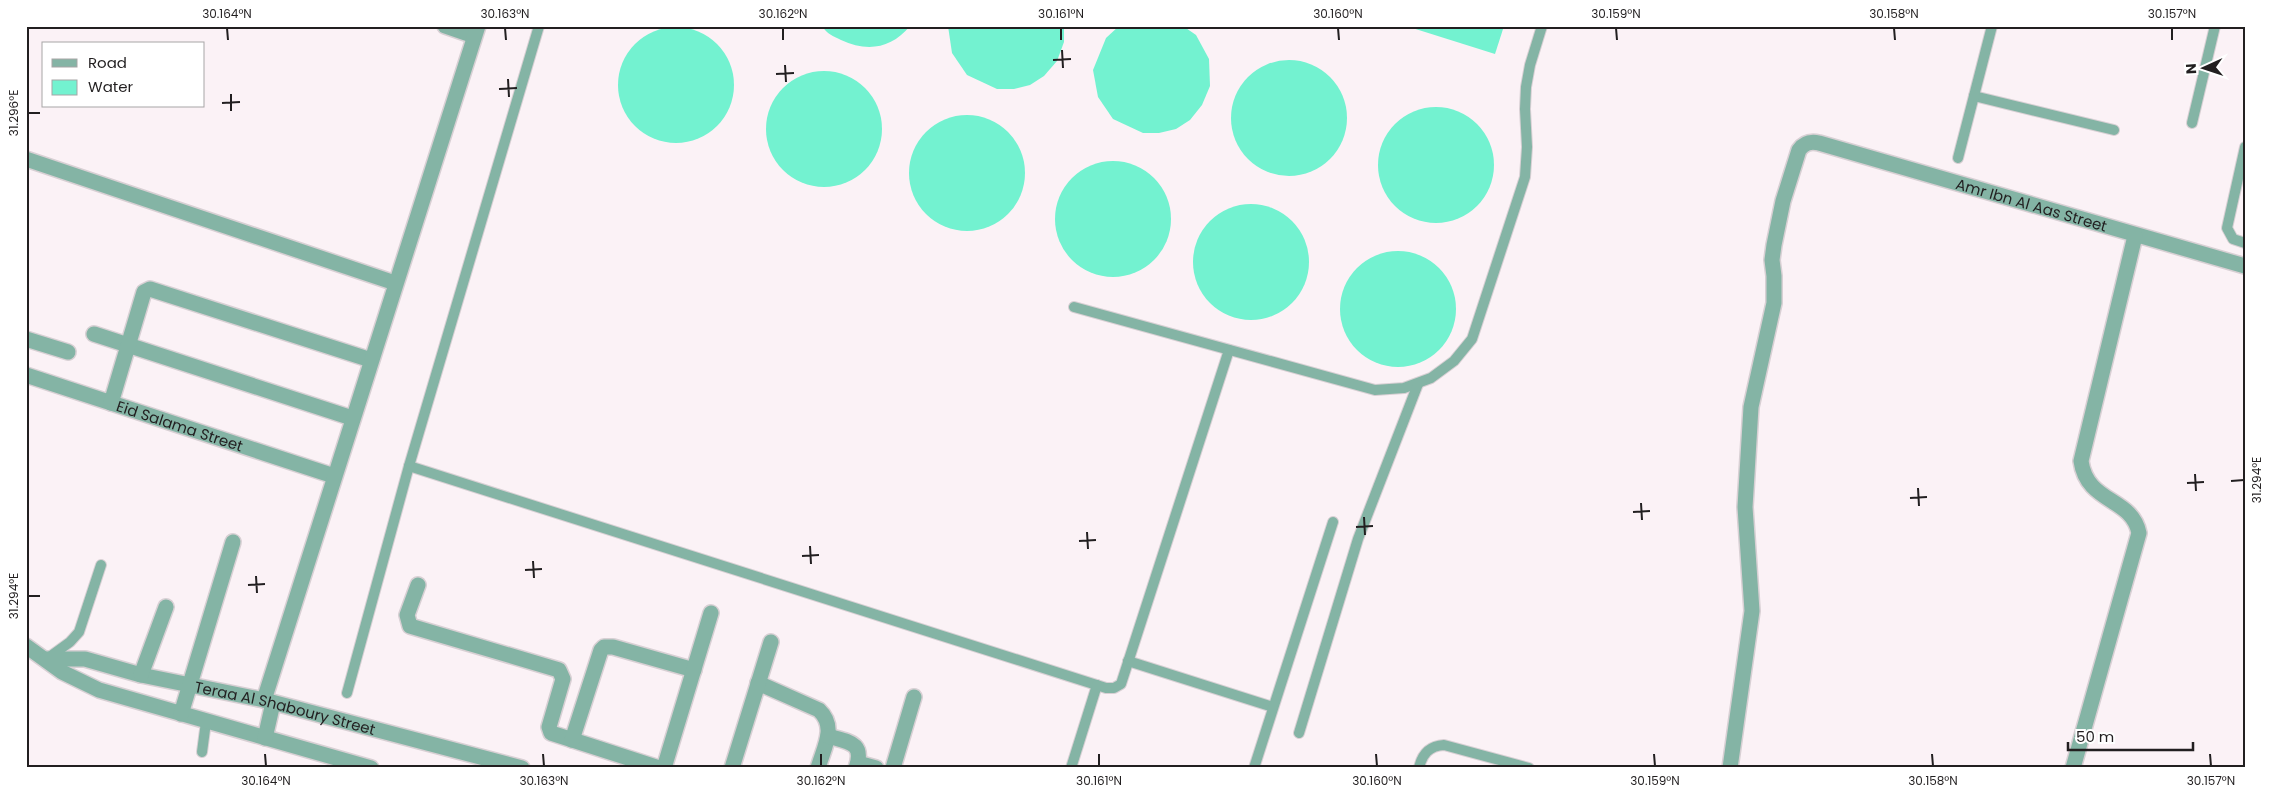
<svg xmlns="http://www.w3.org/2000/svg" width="2271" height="794" font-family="Poppins,sans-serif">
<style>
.water{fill:#73f2d0}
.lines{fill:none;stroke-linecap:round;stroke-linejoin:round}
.service-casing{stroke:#d8d0d4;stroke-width:12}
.minor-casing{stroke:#d8d0d4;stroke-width:18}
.service{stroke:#84b4a5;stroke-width:10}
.minor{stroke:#84b4a5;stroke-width:15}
.ticks{fill:none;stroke:#221f20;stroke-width:2}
.labels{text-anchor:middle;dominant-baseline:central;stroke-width:4.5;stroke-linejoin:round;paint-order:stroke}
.street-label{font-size:15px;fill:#221f20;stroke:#fff}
.neatline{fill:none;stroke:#221f20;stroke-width:2}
.ticks-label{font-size:12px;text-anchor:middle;fill:#221f20}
</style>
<rect width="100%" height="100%" fill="#fbf2f6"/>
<g class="water">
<path d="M822 26H910C891 49 867 52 841 40 833 36 827 34 822 26Z"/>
<path d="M948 26H1064V42L1057 61 1044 76 1030 85 1014 89H997L967 75 952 53Z"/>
<path d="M1119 26H1183L1196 35 1209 59 1210 86 1202 105 1190 120 1176 129 1159 133H1143L1113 119 1098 97 1093 70 1106 38Z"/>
<path d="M1406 26H1504L1495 54Z"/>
<circle cx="676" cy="85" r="58"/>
<circle cx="1289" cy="118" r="58"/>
<circle cx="824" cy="129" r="58"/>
<circle cx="1436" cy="165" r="58"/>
<circle cx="967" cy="173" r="58"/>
<circle cx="1113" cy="219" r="58"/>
<circle cx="1251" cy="262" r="58"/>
<circle cx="1398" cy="309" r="58"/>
</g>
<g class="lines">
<g class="service-casing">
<g id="service">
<path d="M1974 96 2114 130"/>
<path d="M2192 123 2215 26"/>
<path d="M2245 147 2227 228 2233 239 2245 243"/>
<path d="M1958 158 1992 26"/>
<path d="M1074 307 1375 390 1404 388 1431 378 1454 361 1472 339 1525 177 1527 147 1525 109 1526 87 1530 65 1542 26"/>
<path d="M409 466 1106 688H1114L1121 684 1229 350"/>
<path d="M48 658 70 642 79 632 101 565"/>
<path d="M1128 661 1273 707"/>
<path d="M347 693 409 466 539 26"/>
<path d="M1299 733 1358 539 1418 384"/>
<path d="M202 752 206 722"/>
<path d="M1071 768 1097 685"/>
<path d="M1254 768 1333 522"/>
<path d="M1419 768C1422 754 1429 746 1444 745L1529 768"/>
</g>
</g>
<g class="minor-casing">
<g id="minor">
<path d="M445 26 474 36"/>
<path d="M26 159 395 283"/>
<path d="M94 334 352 418"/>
<path d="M26 339 68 352"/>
<path id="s1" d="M26 375 334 476"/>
<path d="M111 403 144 292 150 289 371 360"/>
<path d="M418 585 407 615 410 626 559 670 563 679 549 727 551 733 659 768"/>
<path d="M26 646 62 672 99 690 371 768"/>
<path id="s2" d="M47 659H85L141 675 264 700 522 768"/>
<path d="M141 675 166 607"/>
<path d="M758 683 819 710C837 727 824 747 818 768"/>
<path d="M264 700 478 26"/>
<path d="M181 714 233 542"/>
<path d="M828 736C848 742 865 742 856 768"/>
<path d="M265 738 273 703"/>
<path d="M572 740 601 650 604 647H613L694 670"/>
<path d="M858 763 876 768"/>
<path d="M664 768 711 613"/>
<path d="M732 768 771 642"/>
<path d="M893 768 914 697"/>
<path id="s3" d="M1730 768 1752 611 1745 507 1751 407 1774 303V276L1772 260 1774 245 1783 201 1799 150C1804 143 1810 141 1819 143L2245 266"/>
<path d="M2073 768 2139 533C2132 497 2087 504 2081 461L2135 236"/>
</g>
</g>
<use href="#service" class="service"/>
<use href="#minor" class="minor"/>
</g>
<path class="ticks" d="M227 28 228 40M505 28 506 40M783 28V40M1061 28V40M1338 28 1339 40M1616 28 1617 40M1894 28 1895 40M2172 28V40M1062 50 1063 68M1053 60 1071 59M785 65 786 82M776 74 794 73M508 79 509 97M499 89 517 88M231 94V111M222 103 240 102M28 113H40M2195 474 2196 491M2231 481 2244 480M2187 483 2204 482M1918 488 1919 506M1910 498 1927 497M1641 503 1642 520M1633 512 1650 511M1364 517 1365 535M1356 527 1373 526M1087 532 1088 549M1079 541 1096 540M810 546 811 564M802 556 819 555M533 561 534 578M525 570 542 569M256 576 257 593M248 585 265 584M28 596H40M265 754 266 766M543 754 544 766M821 754V766M1099 754V766M1376 754 1377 766M1654 754 1655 766M1932 754 1933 766M2210 754 2211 766"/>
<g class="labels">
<g class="street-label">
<text stroke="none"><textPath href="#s3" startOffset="870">Amr Ibn Al Aas Street</textPath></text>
<text stroke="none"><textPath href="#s1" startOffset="162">Eid Salama Street</textPath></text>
<text stroke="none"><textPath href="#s2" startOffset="244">Teraa Al Shaboury Street</textPath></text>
</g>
</g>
<rect width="2271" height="794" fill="none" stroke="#ffffff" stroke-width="55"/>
<rect x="42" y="42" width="162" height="65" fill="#ffffff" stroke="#a7a5a6"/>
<rect x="52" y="59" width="25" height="8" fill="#84b4a5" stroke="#a7a5a6"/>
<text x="88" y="68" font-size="15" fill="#221f20">Road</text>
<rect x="52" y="80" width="25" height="15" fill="#73f2d0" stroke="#a7a5a6"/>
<text x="88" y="92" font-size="15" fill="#221f20">Water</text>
<g transform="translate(2204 68) rotate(267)" stroke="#ffffff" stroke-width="4" paint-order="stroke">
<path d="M0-4L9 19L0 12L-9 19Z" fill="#221f20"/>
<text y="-8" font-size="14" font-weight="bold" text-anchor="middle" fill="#221f20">N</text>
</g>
<path d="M2068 742v8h125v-8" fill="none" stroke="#221f20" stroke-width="2.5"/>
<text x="2076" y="742" font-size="15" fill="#221f20" stroke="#ffffff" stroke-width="4" paint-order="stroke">50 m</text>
<rect x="28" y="28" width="2216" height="738" class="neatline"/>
<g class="ticks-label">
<text x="227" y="18">30.164°N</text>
<text x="505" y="18">30.163°N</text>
<text x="783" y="18">30.162°N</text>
<text x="1061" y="18">30.161°N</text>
<text x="1338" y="18">30.160°N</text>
<text x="1616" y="18">30.159°N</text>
<text x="1894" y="18">30.158°N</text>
<text x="2172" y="18">30.157°N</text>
<text transform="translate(14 113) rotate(-90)" y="4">31.296°E</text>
<text transform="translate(2257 480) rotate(-90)" y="4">31.294°E</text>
<text transform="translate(14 596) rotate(-90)" y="4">31.294°E</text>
<text x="266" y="785">30.164°N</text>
<text x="544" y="785">30.163°N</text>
<text x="821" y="785">30.162°N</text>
<text x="1099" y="785">30.161°N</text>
<text x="1377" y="785">30.160°N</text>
<text x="1655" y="785">30.159°N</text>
<text x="1933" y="785">30.158°N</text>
<text x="2211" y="785">30.157°N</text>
</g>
</svg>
